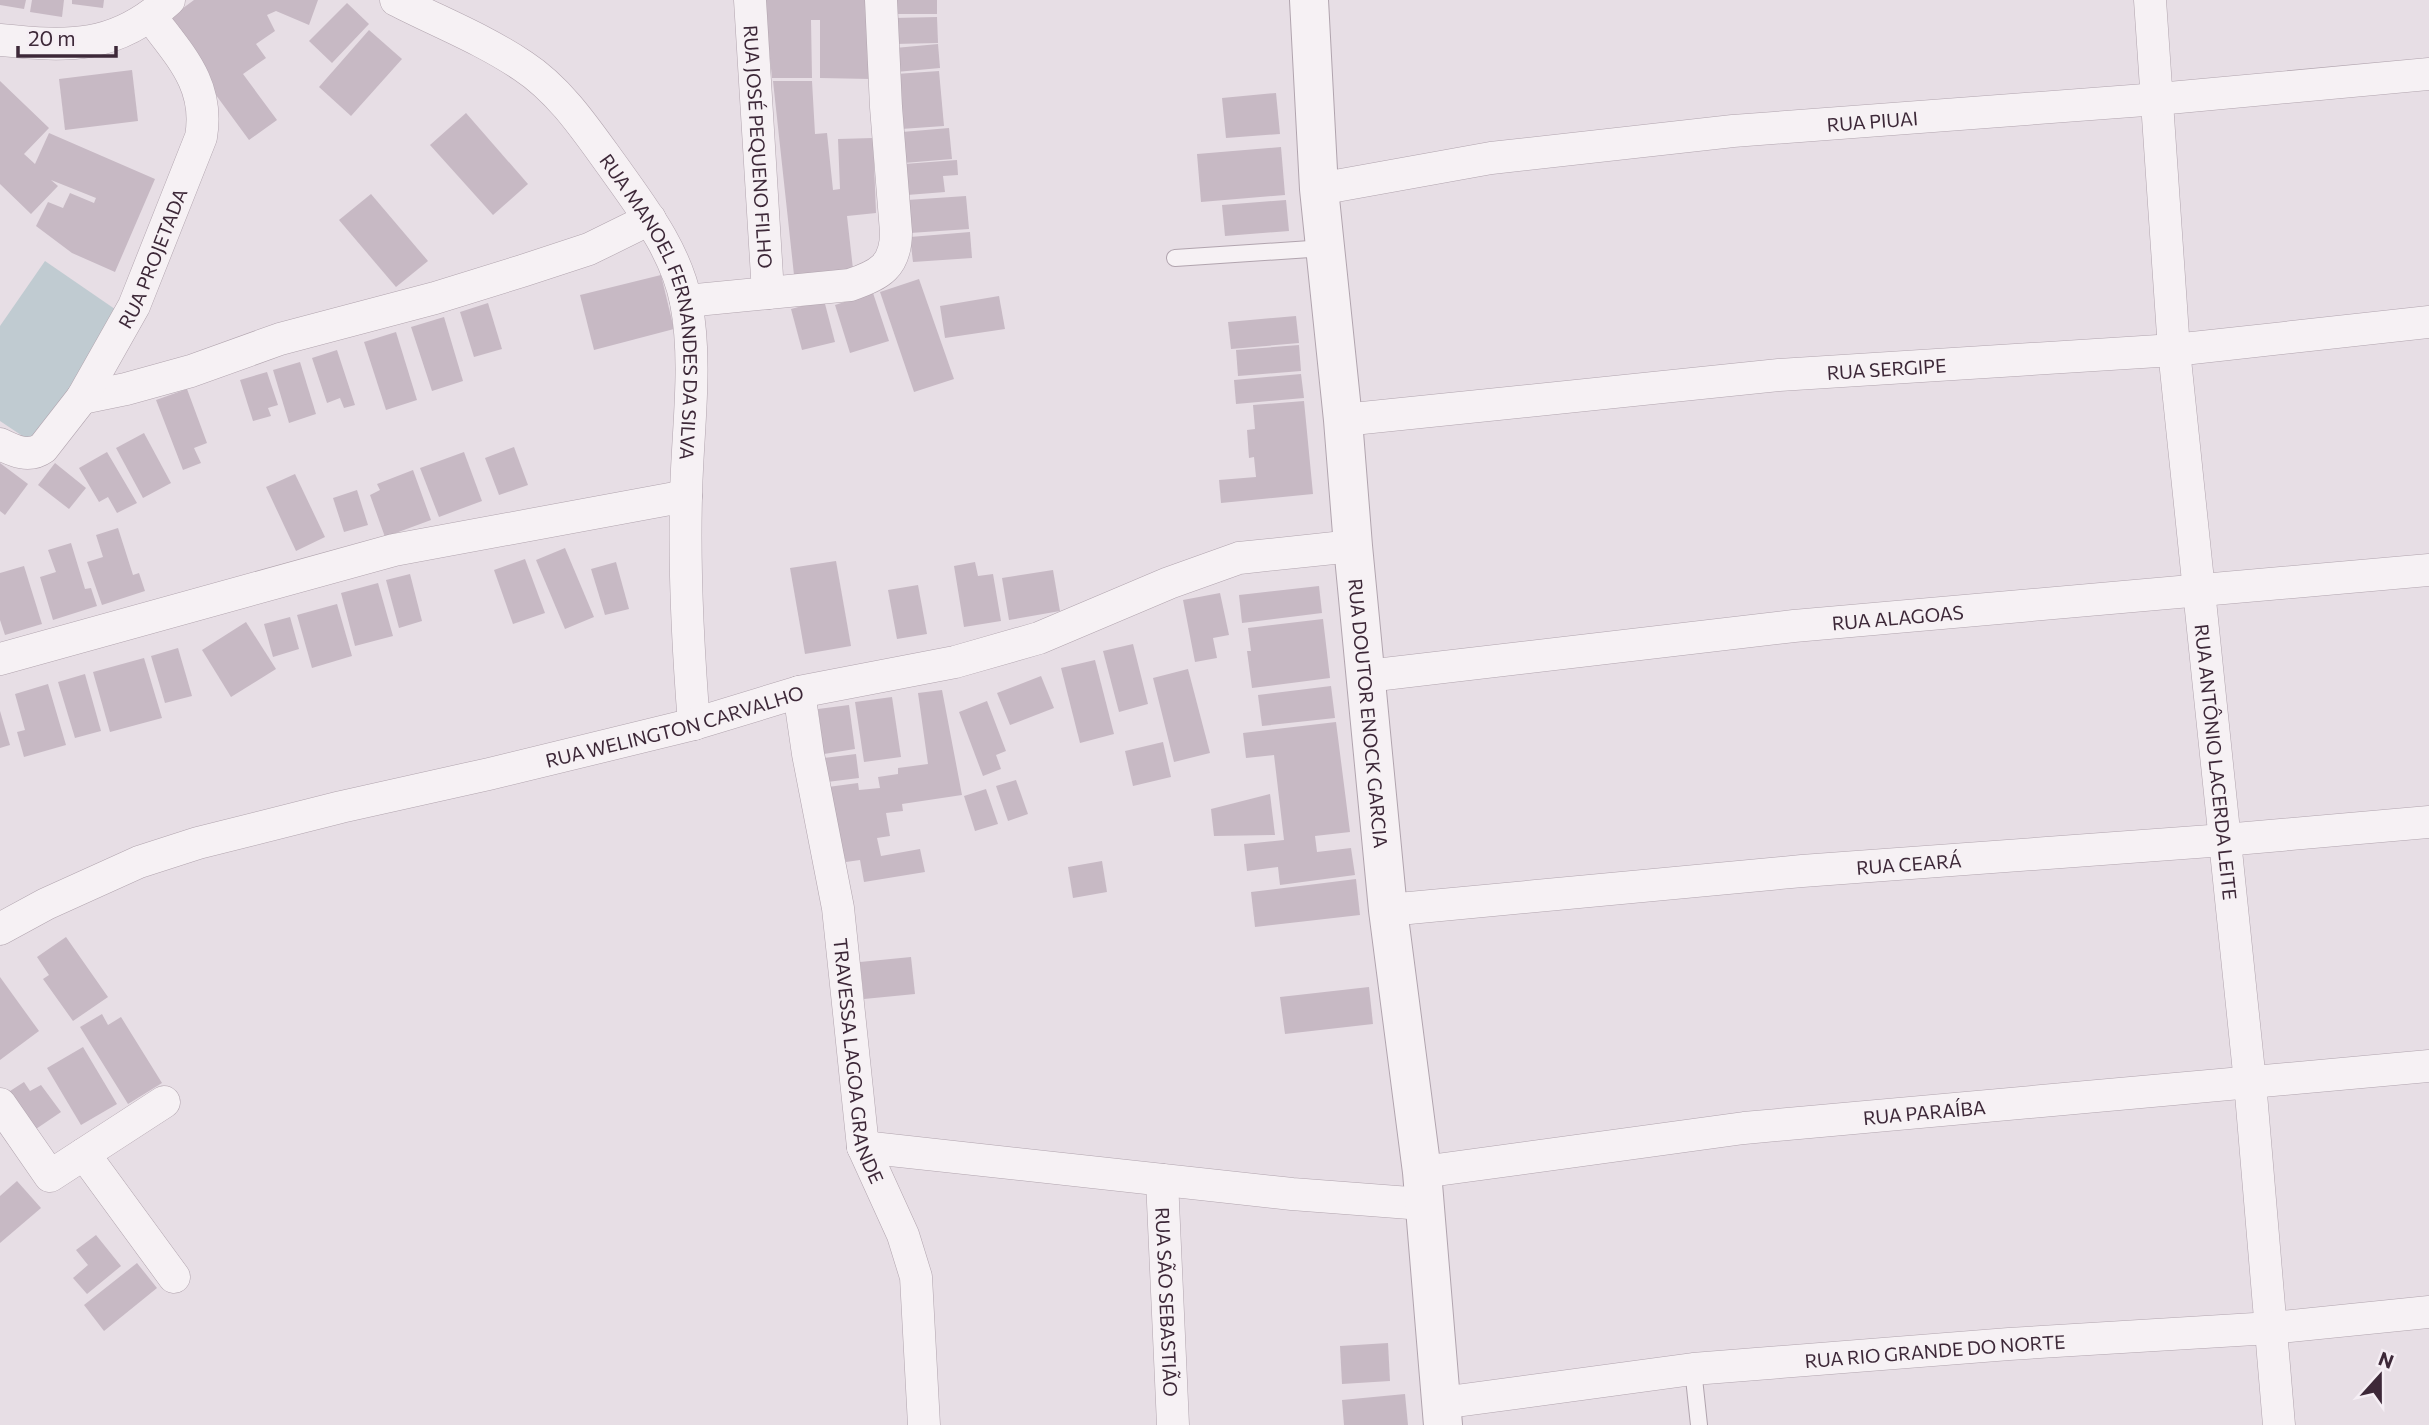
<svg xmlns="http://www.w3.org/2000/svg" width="2429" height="1425" font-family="Commissioner,sans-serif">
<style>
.green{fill:#c0cbd1}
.building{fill:#c7b9c4}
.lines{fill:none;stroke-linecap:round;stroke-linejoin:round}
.service-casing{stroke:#b1a4ae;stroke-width:18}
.minor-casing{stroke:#b1a4ae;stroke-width:33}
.tertiary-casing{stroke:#b1a4ae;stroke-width:40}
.service{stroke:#f6f1f4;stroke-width:16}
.minor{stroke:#f6f1f4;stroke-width:32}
.tertiary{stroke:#f6f1f4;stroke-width:38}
.labels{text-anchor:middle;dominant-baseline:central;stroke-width:5;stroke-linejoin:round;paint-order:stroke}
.street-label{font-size:19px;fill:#3d2838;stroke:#f5eef4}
</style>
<rect width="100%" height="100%" fill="#e7dee5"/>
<path class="green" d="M45 261 125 316 36 445 0 421V326Z"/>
<g class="building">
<path d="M0 0H26L24 9 0 5Z"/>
<path d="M32 0H64L62 17 30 12Z"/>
<path d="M72 0H104L103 8 72 4Z"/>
<path d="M194 0H318L309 25 276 11 267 15 275 31 256 44 266 58 243 74 277 120 249 140 163 23Z"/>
<path d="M764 0H867L871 79 820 78V20H811L812 78H772Z"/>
<rect x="893" y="0" width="44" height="14"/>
<path d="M347 3 369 24 332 63 309 41Z"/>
<path d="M937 17 938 43 894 44V18Z"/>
<path d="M369 30 402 59 351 116 319 87Z"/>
<path d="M938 44 940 68 896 72 895 48Z"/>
<path d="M132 70 138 121 65 130 59 79Z"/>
<path d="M939 71 944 126 901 129 896 74Z"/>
<path d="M0 81 49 128 24 154 35 164 49 133 155 179 115 272 72 253 36 226 48 202 63 208 70 193 94 203 96 198 51 180 58 186 31 214 0 184Z"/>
<path d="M773 81H812L815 134 827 133 833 190 840 189 838 139 873 138 876 213 847 216 853 269 794 275Z"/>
<path d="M1276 93 1280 134 1226 138 1222 98Z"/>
<path d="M466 113 528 184 493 215 430 145Z"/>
<path d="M949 128 952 159 904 163 902 132Z"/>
<path d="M1281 147 1285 195 1201 202 1197 154Z"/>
<path d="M957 160 958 175 943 176 945 192 907 195 904 164Z"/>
<path d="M371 194 428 261 396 287 339 220Z"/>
<path d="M966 196 969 229 910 233 907 200Z"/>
<path d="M1286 200 1289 231 1225 236 1222 205Z"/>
<path d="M970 232 972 258 913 262 910 237Z"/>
<path d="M661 275 674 329 594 350 580 295Z"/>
<path d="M919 279 954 379 914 392 880 292Z"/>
<path d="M873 293 889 341 850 353 835 305Z"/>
<path d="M999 296 1005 329 945 338 940 306Z"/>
<path d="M824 300 835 342 802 350 791 309Z"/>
<path d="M488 303 502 349 474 357 460 312Z"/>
<path d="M1296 316 1299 343 1231 349 1228 322Z"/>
<path d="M444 317 463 381 432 391 411 327Z"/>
<path d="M396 332 417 400 386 410 364 342Z"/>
<path d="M1299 345 1301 371 1238 376 1236 350Z"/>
<path d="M337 350 355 405 344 408 340 398 327 403 312 358Z"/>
<path d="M300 362 316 414 289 423 273 370Z"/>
<path d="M267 372 278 405 268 408 271 416 253 421 240 380Z"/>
<path d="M1301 374 1304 398 1236 404 1234 380Z"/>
<path d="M187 389 207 443 194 448 201 463 183 470 156 400Z"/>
<path d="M1304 401 1313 494 1221 503 1219 480 1256 477 1254 457 1249 458 1247 430 1255 429 1253 405Z"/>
<path d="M144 433 171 483 143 498 116 448Z"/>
<path d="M514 447 528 485 499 495 485 458Z"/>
<path d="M107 452 137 503 117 513 108 497 99 502 79 468Z"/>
<path d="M464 452 482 501 439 517 420 468Z"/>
<path d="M0 463 28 484 5 515 0 511Z"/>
<path d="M55 463 86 488 69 509 38 485Z"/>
<path d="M413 470 431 520 385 537 370 495 380 490 377 484Z"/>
<path d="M295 474 325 537 296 551 266 487Z"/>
<path d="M357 490 368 525 344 532 333 498Z"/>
<path d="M118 528 133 575 139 573 145 591 102 605 87 562 103 557 96 535Z"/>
<path d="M71 543 85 589 91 588 97 606 53 620 40 577 56 572 48 550Z"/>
<path d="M565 548 594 617 565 629 536 560Z"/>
<path d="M525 559 545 613 513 624 494 570Z"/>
<path d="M836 561 851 646 805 654 790 568Z"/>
<path d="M616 562 629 609 605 615 591 569Z"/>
<path d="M975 562 978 576 993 574 1001 621 964 627 954 566Z"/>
<path d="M24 566 42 624 5 635 0 620V573Z"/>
<path d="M1053 570 1060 611 1009 620 1002 578Z"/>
<path d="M410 574 422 621 399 628 386 580Z"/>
<path d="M378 583 393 636 355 646 341 593Z"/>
<path d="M918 585 927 634 897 639 888 590Z"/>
<path d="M1319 586 1322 613 1242 623 1239 595Z"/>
<path d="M1220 593 1229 635 1213 638 1217 658 1195 662 1183 600Z"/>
<path d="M337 604 352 656 312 668 297 615Z"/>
<path d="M290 617 299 649 273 657 264 624Z"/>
<path d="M1323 619 1330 678 1252 688 1247 651H1251L1248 628Z"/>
<path d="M246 622 276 669 231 697 202 650Z"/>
<path d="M1133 644 1148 704 1119 712 1103 651Z"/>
<path d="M178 648 192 696 165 703 151 656Z"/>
<path d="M144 658 162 718 110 732 93 672Z"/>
<path d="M1095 660 1114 734 1080 743 1061 668Z"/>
<path d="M1188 669 1210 753 1174 762 1153 678Z"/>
<path d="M85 674 101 731 75 738 58 682Z"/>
<path d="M1041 676 1054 708 1010 725 997 693Z"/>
<path d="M48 684 66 745 24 757 17 732 25 730 15 694Z"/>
<path d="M1331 686 1335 718 1262 726 1258 695Z"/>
<path d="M942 690 962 795 902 804 903 811 886 813 890 836 877 838 881 856 920 849 925 872 864 882 860 860 846 862 833 819 828 787 858 783 859 790 880 788 878 777 898 774V768L928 764 918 693Z"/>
<path d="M892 697 901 757 864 762 855 702Z"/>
<path d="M987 701 1006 751 996 755 1001 769 983 776 959 712Z"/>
<path d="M849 705 855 749 824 754 818 709Z"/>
<path d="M0 711 10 745 0 748Z"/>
<path d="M1336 722 1350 832 1315 836 1317 852 1351 848 1355 875 1280 885 1278 867 1247 871 1244 844 1284 840 1274 755 1246 758 1243 733Z"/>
<path d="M1163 742 1171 777 1133 786 1125 751Z"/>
<path d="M856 754 859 778 827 782 824 758Z"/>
<path d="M1016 780 1028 814 1008 821 996 786Z"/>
<path d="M986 789 998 824 975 831 964 796Z"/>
<path d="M1270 794 1275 835 1214 836 1211 809Z"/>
<path d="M1102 861 1107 892 1073 898 1068 867Z"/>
<path d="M1356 879 1360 915 1255 927 1251 892Z"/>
<path d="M66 937 108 997 73 1021 43 979 49 975 37 957Z"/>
<path d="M911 957 915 994 864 999 860 962Z"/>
<path d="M0 977 39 1031 0 1060Z"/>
<path d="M1369 987 1373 1024 1285 1034 1280 997Z"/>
<path d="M102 1014 108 1025 121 1017 162 1083 128 1104 80 1027Z"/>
<path d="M83 1047 117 1104 81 1125 47 1068Z"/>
<path d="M24 1082 30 1091 41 1085 61 1112 33 1131 7 1093Z"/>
<path d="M17 1181 41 1208 0 1243V1196Z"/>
<path d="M96 1235 121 1266 87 1294 73 1278 88 1265 76 1250Z"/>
<path d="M137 1263 157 1288 104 1331 84 1305Z"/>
<path d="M1388 1343 1390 1381 1342 1384 1340 1346Z"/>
<path d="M1405 1394 1408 1425H1344L1342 1400Z"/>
</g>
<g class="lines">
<g class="service-casing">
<g id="service">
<path d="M1175 258 1325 248"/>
<path d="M1693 1369 1699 1425"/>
</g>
</g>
<g class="minor-casing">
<g id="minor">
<path id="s1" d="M396 0C439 22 483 39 523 66 561 91 587 131 614 168 643 209 676 251 686 302 698 365 687 433 686 497 684 573 688 649 694 724"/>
<path id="s2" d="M750 0 768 293"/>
<path id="s3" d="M2150 0 2174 350 2250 1082 2279 1425"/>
<path d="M0 40C69 47 116 49 169 0"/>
<path id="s4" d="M1319 189 1491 158 1733 131 2158 99 2429 74"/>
<path d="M686 301 850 285C880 275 896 266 896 232L886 107 881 0"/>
<path d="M82 398 126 389 191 371 280 339 435 298 522 271 589 249 650 219"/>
<path id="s5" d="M1343 420 1779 375 2174 350 2429 322"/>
<path id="s6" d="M0 444C14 451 29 458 43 448L82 398 134 306 201 137C210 85 180 56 151 17"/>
<path d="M0 659 394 550 686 496"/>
<path id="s7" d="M1367 676 1794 626 2429 570"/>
<path id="s8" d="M799 692 808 754 838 908 863 1147 903 1235 916 1277 924 1425"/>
<path id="s9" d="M1388 910 1802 871 2224 840 2429 822"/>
<path id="s10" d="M0 929 46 904 139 862 198 843 341 807 489 774 694 724 799 692 955 662 1039 638 1169 583 1239 558 1353 546"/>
<path d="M0 1104 50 1176 164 1102"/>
<path d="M863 1147 1292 1194 1423 1204"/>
<path d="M84 1154 174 1277"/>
<path id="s11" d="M1422 1172 1744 1128 2429 1066"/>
<path id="s12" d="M1162 1180 1173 1425"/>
<path id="s13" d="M1441 1403 1693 1369 2009 1344 2271 1328 2429 1312"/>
</g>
</g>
<g class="tertiary-casing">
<g id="tertiary">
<path id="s14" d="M1309 0 1319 189 1343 420 1353 546 1388 910 1422 1172 1443 1425"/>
</g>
</g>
<use href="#service" class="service"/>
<use href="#minor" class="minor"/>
<use href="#tertiary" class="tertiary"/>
</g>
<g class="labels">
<g class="street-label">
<text stroke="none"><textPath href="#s4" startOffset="558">RUA PIUAI</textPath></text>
<text stroke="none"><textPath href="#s2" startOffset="147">RUA JOSÉ PEQUENO FILHO</textPath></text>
<text stroke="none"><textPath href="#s6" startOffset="266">RUA PROJETADA</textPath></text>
<text stroke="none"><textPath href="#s1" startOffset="429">RUA MANOEL FERNANDES DA SILVA</textPath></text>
<text stroke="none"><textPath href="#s5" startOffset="546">RUA SERGIPE</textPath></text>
<text stroke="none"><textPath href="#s7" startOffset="534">RUA ALAGOAS</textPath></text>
<text stroke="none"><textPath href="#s14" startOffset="716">RUA DOUTOR ENOCK GARCIA</textPath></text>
<text stroke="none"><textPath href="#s10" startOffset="707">RUA WELINGTON CARVALHO</textPath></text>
<text stroke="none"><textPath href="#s3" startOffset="765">RUA ANTÔNIO LACERDA LEITE</textPath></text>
<text stroke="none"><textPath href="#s9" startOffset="523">RUA CEARÁ</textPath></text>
<text stroke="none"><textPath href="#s8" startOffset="374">TRAVESSA LAGOA GRANDE</textPath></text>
<text stroke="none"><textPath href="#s11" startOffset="506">RUA PARAÍBA</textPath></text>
<text stroke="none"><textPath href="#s12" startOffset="122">RUA SÃO SEBASTIÃO</textPath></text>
<text stroke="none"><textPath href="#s13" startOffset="497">RUA RIO GRANDE DO NORTE</textPath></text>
</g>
</g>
<g transform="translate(2380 1376) rotate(21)" stroke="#f5eef4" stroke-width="5" paint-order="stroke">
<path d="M0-5L12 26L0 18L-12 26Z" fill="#3d2838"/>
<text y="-10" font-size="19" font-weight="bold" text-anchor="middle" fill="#3d2838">N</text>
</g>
<path d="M18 46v10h98v-10" fill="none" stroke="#3d2838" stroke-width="3.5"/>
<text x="28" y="46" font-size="21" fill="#3d2838" stroke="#f5eef4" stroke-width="5" paint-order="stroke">20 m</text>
</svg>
